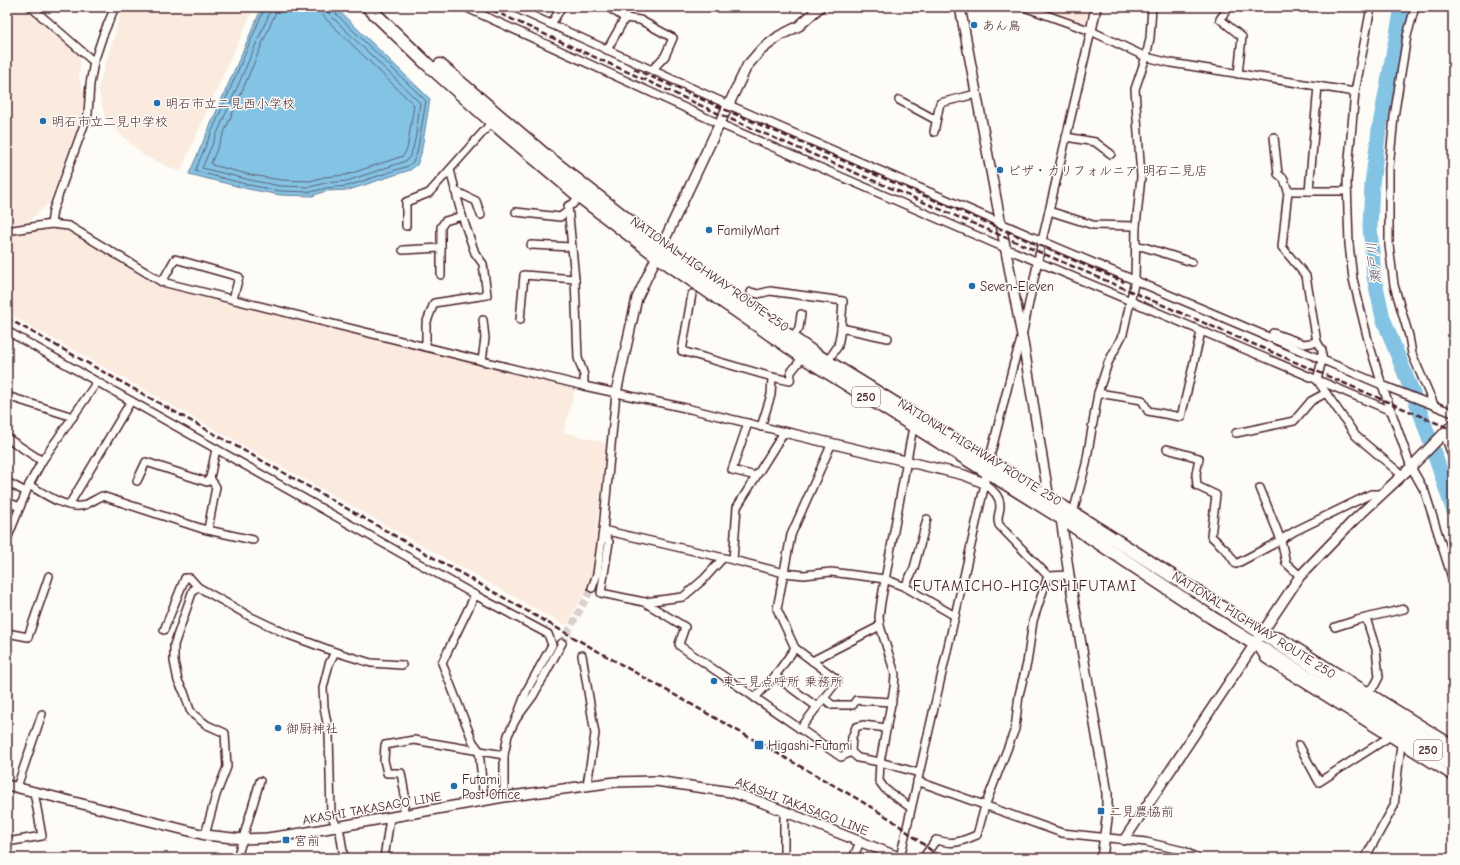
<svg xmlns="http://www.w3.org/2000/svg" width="1460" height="865" font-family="'Comic Neue','Klee One',sans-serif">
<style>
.built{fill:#fbebdf}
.water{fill:#83c3e4;stroke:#6c819a}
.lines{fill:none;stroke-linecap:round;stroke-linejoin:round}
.shore{stroke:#616175;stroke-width:1}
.river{stroke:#83c3e4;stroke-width:15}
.street-tunnel{stroke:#d9d0ce;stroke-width:7;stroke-dasharray:7 3.5;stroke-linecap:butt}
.street-casing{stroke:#4a1f2b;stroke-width:10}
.secondary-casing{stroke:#4a1f2b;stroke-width:12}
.highway-casing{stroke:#4a1f2b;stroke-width:15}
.street{stroke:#fdfcf7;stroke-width:7}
.secondary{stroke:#fdfcf7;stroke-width:9}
.highway{stroke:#fdfcf7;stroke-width:12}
.rail{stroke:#4a1f2b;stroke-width:2.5;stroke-dasharray:6 3;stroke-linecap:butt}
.poi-dot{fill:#1f6fb2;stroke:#fdfcf7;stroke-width:1.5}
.labels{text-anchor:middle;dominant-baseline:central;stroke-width:3;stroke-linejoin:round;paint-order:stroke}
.shield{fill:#fdfcf7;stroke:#806168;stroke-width:1}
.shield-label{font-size:12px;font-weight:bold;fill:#4a1f2b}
.poi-label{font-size:13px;fill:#4a1f2b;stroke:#fdfcf7;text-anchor:start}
.street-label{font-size:13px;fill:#4a1f2b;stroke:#fdfcf7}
.water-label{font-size:14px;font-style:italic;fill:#5e586c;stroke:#fdfcf7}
.quarter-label{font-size:15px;letter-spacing:1px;fill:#4a1f2b;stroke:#fdfcf7}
</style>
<rect width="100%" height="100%" fill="#fdfcf7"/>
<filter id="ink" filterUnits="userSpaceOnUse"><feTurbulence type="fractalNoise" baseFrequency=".025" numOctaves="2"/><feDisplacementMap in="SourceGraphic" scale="8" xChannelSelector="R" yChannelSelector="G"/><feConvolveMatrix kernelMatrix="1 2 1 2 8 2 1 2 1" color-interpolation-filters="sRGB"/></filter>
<g filter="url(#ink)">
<g class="built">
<path d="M7 7H24L26 8 78 53 81 60 79 79 84 92 82 114 49 203 28 222 7 226Z"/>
<path d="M123 7H254L180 172 144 156 114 128 105 118 98 88Z"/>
<path d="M1061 7H1089L1086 22 1081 23 1060 14Z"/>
<path d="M60 227 161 285 575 389 564 432 607 443 600 494 593 577 566 626 7 313V236Z"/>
</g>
<path class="water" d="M262 7H335L430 99 421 154 417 165 410 170 349 190 326 191 312 196 280 195 248 189 189 174Z"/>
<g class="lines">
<g class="shore">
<path d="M265 7 195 171 249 185 280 191 311 192 326 188 348 186 408 166 413 162 417 153 426 101 334 12 332 7"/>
<path d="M270 7V12L202 168 250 180 280 186 310 187 325 183 347 181 406 161C416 154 418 116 420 103L330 15 327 7"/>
<path d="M277 7 275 14 211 163 212 165 251 175 281 180 310 181 324 177 346 175 403 156 407 149 414 105 326 19 322 14 321 7"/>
</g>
<path class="river" d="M1402 7 1379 130 1372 184 1370 226 1374 277 1383 318 1422 417 1453 509"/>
<path class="street-tunnel" d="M562 643 592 588"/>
<g class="street-casing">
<g id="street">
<path d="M31 7 94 62"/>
<path d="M465 7 720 124 1005 248 1391 411"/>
<path d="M513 7 729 105 1042 241 1382 385 1453 413"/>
<path d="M608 7 625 18 640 20 673 38 665 56 652 70"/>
<path d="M1024 7 1091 31 1146 57 1171 63 1355 92"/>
<path d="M1229 7 1220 19 1242 37 1238 74"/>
<path d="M1371 7 1355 92 1347 181 1349 244 1353 279 1368 340 1382 385 1411 467 1425 492 1453 581"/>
<path d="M1415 7 1407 36 1394 117 1389 168V245L1394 285 1409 336 1412 354 1434 405"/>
<path d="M551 24 562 7"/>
<path d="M607 50 625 18 626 7"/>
<path d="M899 100 936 120"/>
<path d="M934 132 940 103 976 94"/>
<path d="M1066 137 1095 142 1111 154"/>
<path d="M1274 137 1278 174 1284 179 1288 191"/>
<path d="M455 191 476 201 481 215"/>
<path d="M1309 191 1318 86"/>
<path d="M1347 191H1288L1282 247 1306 276 1317 342 1322 350V360L1317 380 1356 436 1402 475"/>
<path d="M579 196 573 204 568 206 575 279 578 358 584 375V386"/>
<path d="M1049 211 1093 225 1136 226"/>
<path d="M516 212 560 217 568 211"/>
<path d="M51 224 53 210 88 114 90 84 94 62 103 35 115 7"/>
<path d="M406 226V202L429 193 492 122"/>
<path d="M7 231 51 224 69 226 162 282 584 386 690 409 784 432 737 507 733 560 603 530 597 574 592 588"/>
<path d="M531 245 572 247"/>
<path d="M1136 246 1144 247 1192 262"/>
<path d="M403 250 441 248"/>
<path d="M441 275V227L445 221 462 216"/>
<path d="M162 282 175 259 239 277 233 299"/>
<path d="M751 292 758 294 770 291 843 301 841 329 838 346 827 362"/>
<path d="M692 294 682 351 772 377 771 395 761 427"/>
<path d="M520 320 524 275 575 279"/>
<path d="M841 328 888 338"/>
<path d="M7 331 475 595 548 634 552 645 527 690 516 719"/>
<path d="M1273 333 1304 344 1317 342"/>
<path d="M792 338 799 328 801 314"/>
<path d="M426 347V324L434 303 487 295 483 264 475 253 462 216 450 170"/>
<path d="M482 361 485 338 483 320"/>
<path d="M772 377 790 381 791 372 803 357"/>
<path d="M616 393 603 530 609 542 601 593 644 602 685 627 679 644 680 646 841 757 851 752"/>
<path d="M1098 393 1142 400 1148 411 1181 417 1201 332"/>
<path d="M7 396 73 417"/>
<path d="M748 423 732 470 756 476"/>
<path d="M1236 433 1294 421 1311 401 1326 393"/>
<path d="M1444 433 1453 458"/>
<path d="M1444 433 1453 438"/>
<path d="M7 438 42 461"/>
<path d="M1167 449 1199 458 1196 474 1197 486 1216 495 1211 536 1227 551 1236 564 1272 545 1295 531 1371 494H1380"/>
<path d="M137 481 146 462 207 482 210 478 216 449"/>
<path d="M7 482 26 492"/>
<path d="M984 483C992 490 1000 495 1000 506 1000 514 996 516 999 525L1048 576 1069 575"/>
<path d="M29 485C43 493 68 511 85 505 91 502 96 499 102 496L203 529 253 540"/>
<path d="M1260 488 1281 540 1286 563 1300 576"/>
<path d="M7 502 20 507"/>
<path d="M69 505 131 401"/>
<path d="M1073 513 1086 464 1098 393 1108 363 1123 334 1135 280 1136 226 1141 177 1135 89 1146 57 1150 38 1152 7"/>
<path d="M208 529 216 487 210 478"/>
<path d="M7 539 29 485 42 461 97 382"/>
<path d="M733 560 784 573 804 575 831 572 885 579 905 587 955 616"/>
<path d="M198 587 193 590 174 645V661L178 681 184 692 190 710 194 715 207 725 225 733 227 767 216 795 205 835"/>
<path d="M905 587 914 568 927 519"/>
<path d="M475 595 442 663 473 742 479 750 484 801"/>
<path d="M644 602 683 597 704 579 723 558"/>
<path d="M1366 618 1376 649 1379 677 1375 685 1368 691"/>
<path d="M1335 627 1357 620 1404 609"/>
<path d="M164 630 185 578H190L198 587 214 596 251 617 289 635 335 652 371 663 402 665"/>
<path d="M7 631 12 634 28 637 49 576"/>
<path d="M1270 635 1281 637 1453 744"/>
<path d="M795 648 838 680 800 729"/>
<path d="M1260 650 1265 659 1453 777"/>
<path d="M335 652 329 664 323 688 324 707 329 734 331 815 340 832 344 858"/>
<path d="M582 655 595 734 587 785"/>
<path d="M812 661 880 626"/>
<path d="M775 676 817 707"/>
<path d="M755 698 775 676 795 648 777 609 791 535 832 443"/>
<path d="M824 698 832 705H853L856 700 892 702"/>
<path d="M1299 745 1319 782 1389 737"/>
<path d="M851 752 858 758 880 762 919 773"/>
<path d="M851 752 852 737 856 727 863 725 887 728"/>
<path d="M917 781 1062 833 1146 842 1184 851 1197 858"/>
<path d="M17 787 42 714"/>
<path d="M504 797V755L508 735 516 719 533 696 562 643"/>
<path d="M911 808 885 789 879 781 880 762 894 688 895 674 880 626 879 617 881 602 913 427"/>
<path d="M784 812V858"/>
<path d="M403 816 405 795 401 773H387L384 760 385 745 414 740 504 755"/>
<path d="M7 842 42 836 34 792"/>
<path d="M237 858 260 781"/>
<path d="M384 858 390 818"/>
<path d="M853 858 860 842"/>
<path d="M900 858 984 488 986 473 1013 366 1022 336 1042 241 1091 31"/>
<path d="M923 858 936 840C955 845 959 842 977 835L985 806 1015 729 1019 695 1027 663 1033 621 1048 576"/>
<path d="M1365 858 1394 806 1401 744"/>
</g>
</g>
<g class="secondary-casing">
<g id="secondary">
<path d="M960 7 1022 336 1049 499 1051 502"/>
<path d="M1091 31 1096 7"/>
<path d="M616 393 637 298 747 66 760 51 779 36 799 26 820 7"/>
<path d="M784 432 964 475 984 483"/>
<path d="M1058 514 1061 518 1069 575 1107 793V819L1102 858"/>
<path d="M7 785 205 835 242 839 267 838 302 833 504 797 615 782 656 781 731 792 761 802 901 858"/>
<path d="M1124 840 1300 576 1351 523 1411 467 1453 424"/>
</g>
</g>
<g class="highway-casing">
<g id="highway">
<path d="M368 7 427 64 492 122 579 196 657 256 803 357 1061 518 1211 617 1453 766"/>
<path d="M440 65 545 155 661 246 815 354 1073 513 1453 755"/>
</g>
</g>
<use href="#street" class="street"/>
<use href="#secondary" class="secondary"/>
<use href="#highway" class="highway"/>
<g class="rail">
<path d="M485 7 735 121 1453 430"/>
<path d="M634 69 735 114 1124 282"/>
<path d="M7 318 302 483 856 798 892 820 941 858"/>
</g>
</g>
</g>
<g class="poi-dot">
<circle cx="974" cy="25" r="4"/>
<circle cx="157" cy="103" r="4"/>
<circle cx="43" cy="121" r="4"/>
<circle cx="1000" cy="170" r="4"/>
<circle cx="709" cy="230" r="4"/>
<circle cx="972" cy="286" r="4"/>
<circle cx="714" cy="681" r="4"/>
<circle cx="278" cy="728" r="4"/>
<rect x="754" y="740" width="10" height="10" rx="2"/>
<circle cx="454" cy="786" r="4"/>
<rect x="1097" y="807" width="8" height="8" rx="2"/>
<rect x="282" y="836" width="8" height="8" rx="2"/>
</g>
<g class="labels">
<g class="shield">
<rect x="852" y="387" width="28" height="20" rx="3"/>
<rect x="1414" y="740" width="28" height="20" rx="3"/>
</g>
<g class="shield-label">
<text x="866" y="397">250</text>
<text x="1428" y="750">250</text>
</g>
<g class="poi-label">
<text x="982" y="25">あん鳥</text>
<text x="165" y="103">明石市立二見西小学校</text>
<text x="51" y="121">明石市立二見中学校</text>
<text x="1008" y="170">ピザ・カリフォルニア 明石二見店</text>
<text x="717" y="230">FamilyMart</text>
<text x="980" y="286">Seven-Eleven</text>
<text x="722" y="681">東二見点呼所 乗務所</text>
<text x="286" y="728">御厨神社</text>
<text x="768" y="745">Higashi-Futami</text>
<text x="462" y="779">Futami<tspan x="462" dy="15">Post Office</tspan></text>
<text x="1109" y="811">二見農協前</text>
<text x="294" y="840">宮前</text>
</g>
<g class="street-label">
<text transform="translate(710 274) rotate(35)">NATIONAL HIGHWAY ROUTE 250</text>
<text transform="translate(980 452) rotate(32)">NATIONAL HIGHWAY ROUTE 250</text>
<text transform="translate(1254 625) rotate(32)">NATIONAL HIGHWAY ROUTE 250</text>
<text transform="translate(802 806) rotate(21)">AKASHI TAKASAGO LINE</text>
<text transform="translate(372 808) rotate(-10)">AKASHI TAKASAGO LINE</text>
</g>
<g class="water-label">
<text transform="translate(1374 263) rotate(-97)">瀬戸川</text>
</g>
<g class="quarter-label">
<text x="1025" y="586">FUTAMICHO-HIGASHIFUTAMI</text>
</g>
</g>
<rect width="1460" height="865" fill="none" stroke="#fdfcf7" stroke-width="24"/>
<rect x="12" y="12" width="1436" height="841" fill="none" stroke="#4a1f2b" stroke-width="1.5" filter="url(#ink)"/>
</svg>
